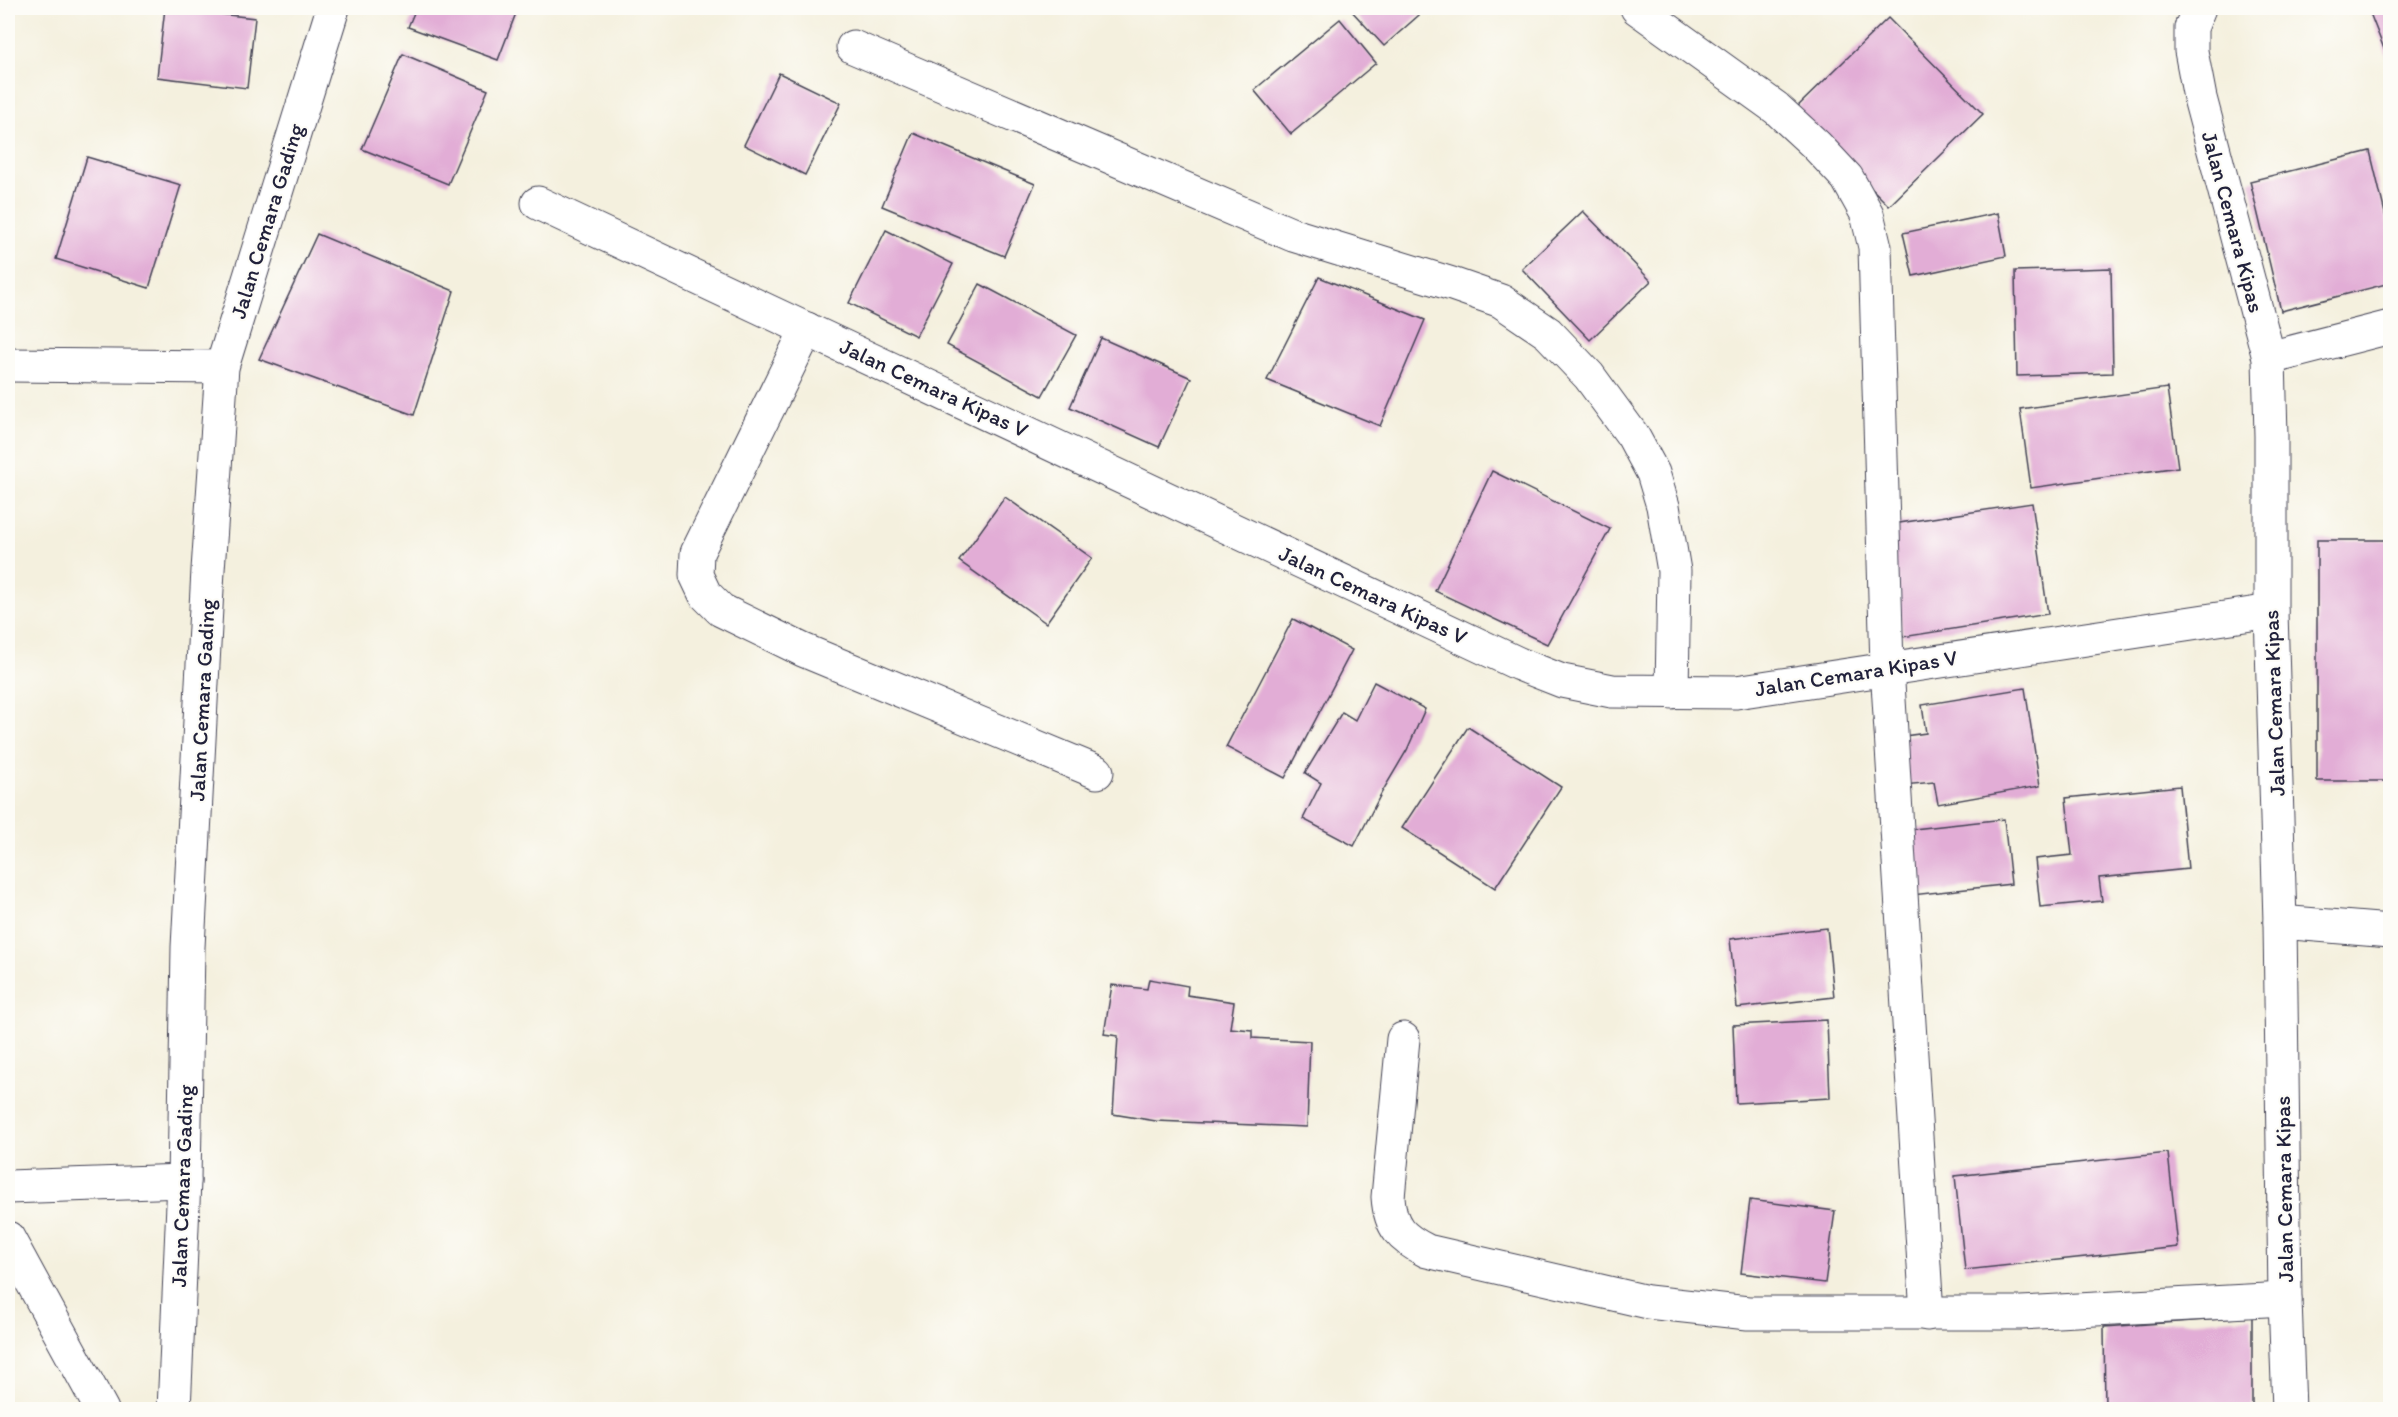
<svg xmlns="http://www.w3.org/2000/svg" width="2398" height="1417" font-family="Itim,sans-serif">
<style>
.building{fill:#e2add6}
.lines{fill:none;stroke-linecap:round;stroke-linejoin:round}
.minor-casing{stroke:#424153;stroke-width:35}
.minor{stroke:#fff;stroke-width:33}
.labels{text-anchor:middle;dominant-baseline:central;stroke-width:4.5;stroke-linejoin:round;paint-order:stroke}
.street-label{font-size:22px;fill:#22223b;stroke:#fdfcf7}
</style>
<rect width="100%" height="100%" fill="#fdfcf7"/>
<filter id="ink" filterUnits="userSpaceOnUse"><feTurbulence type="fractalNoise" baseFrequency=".0167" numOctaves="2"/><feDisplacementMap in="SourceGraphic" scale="12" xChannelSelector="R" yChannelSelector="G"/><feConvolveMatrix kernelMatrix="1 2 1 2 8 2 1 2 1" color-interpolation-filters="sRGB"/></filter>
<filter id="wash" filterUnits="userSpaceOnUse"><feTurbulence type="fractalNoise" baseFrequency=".008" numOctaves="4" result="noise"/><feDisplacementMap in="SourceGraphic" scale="24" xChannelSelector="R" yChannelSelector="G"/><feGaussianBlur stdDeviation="1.35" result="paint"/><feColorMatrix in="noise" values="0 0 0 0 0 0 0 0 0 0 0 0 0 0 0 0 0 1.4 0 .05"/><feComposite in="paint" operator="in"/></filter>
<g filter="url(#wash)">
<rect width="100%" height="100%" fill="#f4f0de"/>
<g id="blocks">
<g class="building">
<path d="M165 8 255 18 247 88 157 77Z"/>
<path d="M416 8H518L498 60 408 27Z"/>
<path d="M1349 8H1427L1384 46Z"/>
<path d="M2368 8H2390V64Z"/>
<path d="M1888 18 1983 114 1889 206 1794 110Z"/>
<path d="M1340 19 1376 63 1291 134 1254 90Z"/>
<path d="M403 54 488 90 448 184 362 149Z"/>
<path d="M779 73 841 103 805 175 744 145Z"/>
<path d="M913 133 1035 184 1004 256 882 206Z"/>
<path d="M2370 151 2390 234V283L2281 311 2250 181Z"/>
<path d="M87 157 181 185 149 288 56 259Z"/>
<path d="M1583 211 1651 281 1590 340 1522 269Z"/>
<path d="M1998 213 2006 256 1913 276 1903 233Z"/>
<path d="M886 230 953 264 916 336 849 303Z"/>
<path d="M317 234 454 291 414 415 259 359Z"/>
<path d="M2111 268 2113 373 2017 376 2015 271Z"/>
<path d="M1319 277 1425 320 1380 426 1267 380Z"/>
<path d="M980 284 1076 335 1042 396 947 345Z"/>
<path d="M1101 338 1191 378 1159 447 1070 407Z"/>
<path d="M2167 388 2178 467 2031 488 2020 409Z"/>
<path d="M1492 471 1610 529 1547 644 1435 591Z"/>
<path d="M1005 497 1092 558 1046 623 959 561Z"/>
<path d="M2032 503 2048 614 1903 637 1886 525Z"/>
<rect x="2317" y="540" width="73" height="241"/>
<path d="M1293 619 1352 650 1285 778 1226 747Z"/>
<path d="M1374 682 1425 709 1407 750 1382 792 1354 846 1303 819 1321 783 1305 773 1342 712 1355 720Z"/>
<path d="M2025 688 2040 786 1938 804 1934 782 1903 785 1897 737 1926 733 1922 705Z"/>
<path d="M1468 727 1561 787 1495 888 1402 828Z"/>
<path d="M2180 786 2188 869 2099 878 2102 901 2040 907 2035 859 2072 855 2066 798Z"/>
<path d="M2004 819 2011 884 1912 895 1905 830Z"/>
<path d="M1827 928 1834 997 1737 1008 1730 939Z"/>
<path d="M1149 979 1188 986 1187 995 1234 1002 1230 1028 1252 1030V1038L1310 1041 1307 1127 1156 1121 1113 1114 1118 1036 1104 1034 1112 985 1147 989Z"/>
<path d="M1827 1020 1830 1098 1736 1103 1733 1025Z"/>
<path d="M2168 1153 2178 1247 1965 1270 1955 1176Z"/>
<path d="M1750 1200 1835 1211 1825 1283 1741 1273Z"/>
<path d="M2252 1317V1410H2105L2104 1327Z"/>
</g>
</g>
</g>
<g filter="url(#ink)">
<use href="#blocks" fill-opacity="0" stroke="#424153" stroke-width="1.5"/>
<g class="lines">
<g class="minor-casing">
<g id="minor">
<path d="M1637 8 1776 108 1816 145 1847 178 1867 214 1875 247 1887 667 1927 1314"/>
<path d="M2199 8 2191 28V51L2200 98 2269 358 2271 436V611L2280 922 2285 1299 2289 1410"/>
<path d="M853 47 1293 235 1452 284 1501 301 1548 333 1589 376 1633 436 1653 473 1663 506 1674 571 1672 692"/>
<path d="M538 203 1519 664 1562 681 1612 691 1736 692 2271 611"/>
<path d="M807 329 697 553 696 575 705 594 721 610 803 650 1097 772"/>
<path d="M2269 358 2390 327"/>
<path d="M8 365 222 367"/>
<path d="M2280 922 2390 931"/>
<path d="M1403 1039 1388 1197C1390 1227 1401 1238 1427 1251L1648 1302 1748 1313H2021L2285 1299"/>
<path d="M8 1187 184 1181"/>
<path d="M8 1238 102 1410"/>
<path d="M174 1410 184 1181 188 947 208 570 222 367 333 8"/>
</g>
</g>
<use href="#minor" class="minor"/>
</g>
</g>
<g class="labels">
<g class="street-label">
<text transform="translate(267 221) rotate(-73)">Jalan Cemara Gading</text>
<text transform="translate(2233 222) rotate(75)">Jalan Cemara Kipas</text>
<text transform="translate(934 388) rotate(25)">Jalan Cemara Kipas V</text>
<text transform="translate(1373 595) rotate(25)">Jalan Cemara Kipas V</text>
<text transform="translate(1856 673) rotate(-9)">Jalan Cemara Kipas V</text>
<text transform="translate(202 700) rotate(-87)">Jalan Cemara Gading</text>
<text transform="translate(2274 703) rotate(-92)">Jalan Cemara Kipas</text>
<text transform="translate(182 1186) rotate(-88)">Jalan Cemara Gading</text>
<text transform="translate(2284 1189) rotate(-91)">Jalan Cemara Kipas</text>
</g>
</g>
<rect width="2398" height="1417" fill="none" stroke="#fdfcf7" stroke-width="30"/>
</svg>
